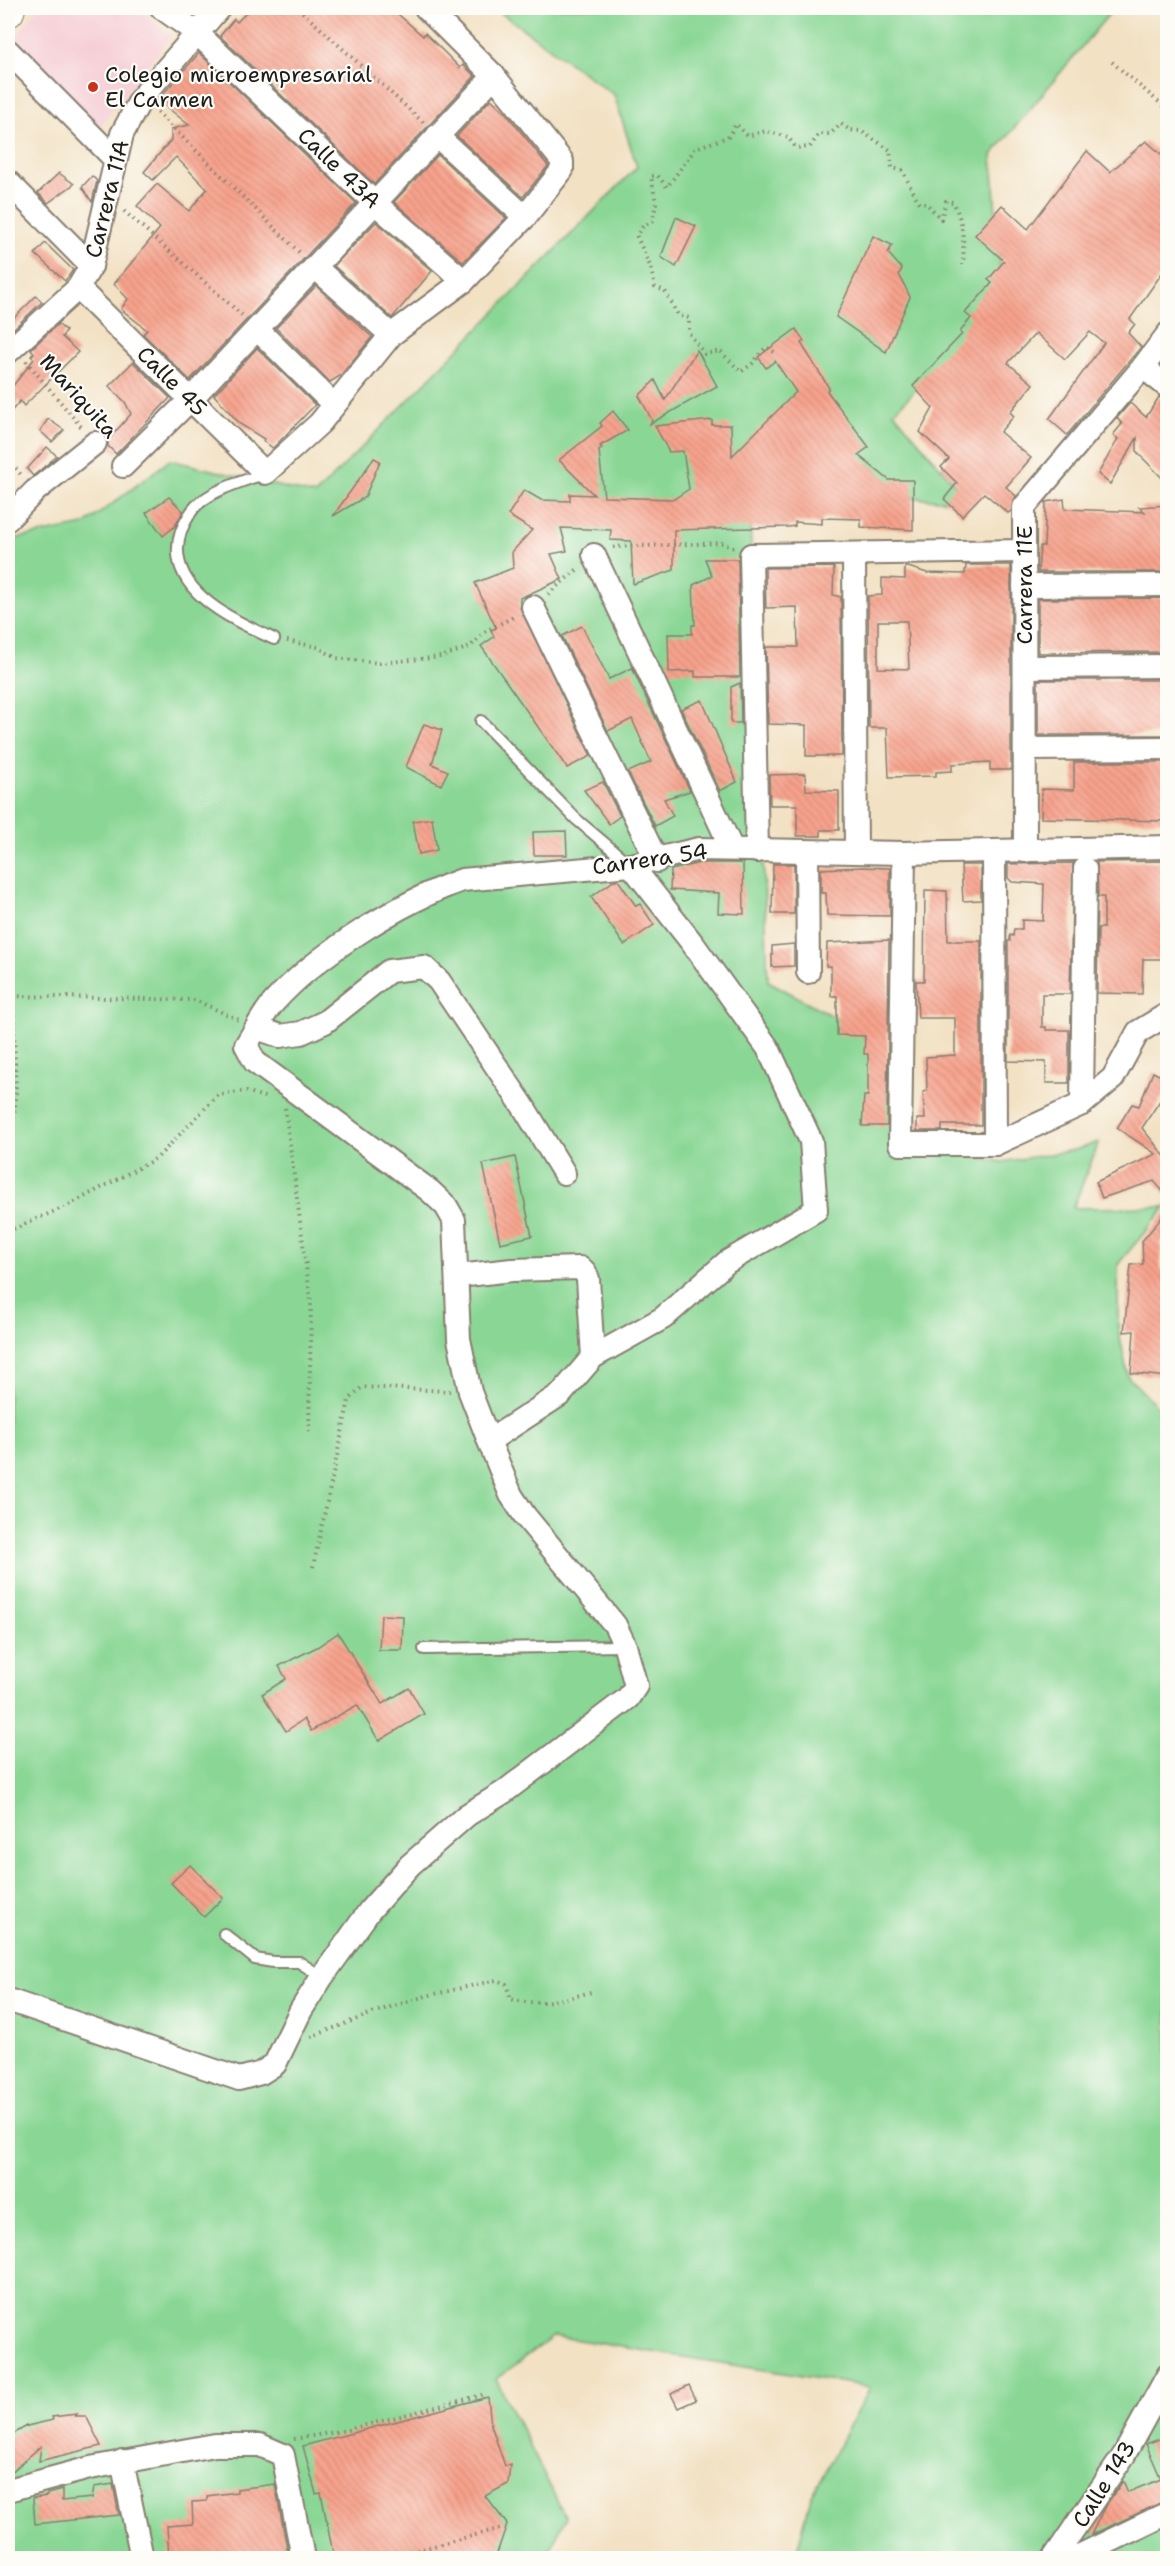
<svg xmlns="http://www.w3.org/2000/svg" width="1175" height="2566" font-family="'Shantell Sans',sans-serif">
<style>
.built{fill:#f6cfd7}
.green{fill:#8ad795;stroke:#537a58;stroke-width:1.5}
.building{fill:url(#building-back-hatch);fill-rule:evenodd}
.lines{fill:none;stroke-linecap:round;stroke-linejoin:round}
.lane-casing{stroke:#877e70;stroke-width:14}
.street-casing{stroke:#877e70;stroke-width:26}
.secondary-casing{stroke:#877e70;stroke-width:34}
.path{stroke:#877e70;stroke-width:4;stroke-dasharray:1.5 4.5;stroke-linecap:butt}
.lane{stroke:#fff;stroke-width:10}
.street{stroke:#fff;stroke-width:22}
.secondary{stroke:#fff;stroke-width:32}
.poi-dot{fill:#c8321e;stroke:#fdfcf7;stroke-width:2}
.labels{text-anchor:middle;dominant-baseline:central;stroke-width:4.5;stroke-linejoin:round;paint-order:stroke}
.poi-label{font-size:22px;fill:#1c1c1c;stroke:#fdfcf7;text-anchor:start}
.street-label{font-size:22px;fill:#1c1c1c;stroke:#fdfcf7}
</style>
<defs>
<pattern id="building-back-hatch" width="6" height="6" patternUnits="userSpaceOnUse" patternTransform="scale(1.5)"><rect width="6" height="6" fill="#f7a28c"/><path d="M-1 5l2 2M0 0l6 6M5-1l2 2" fill="none" stroke="#d38b78"/></pattern>
</defs>
<rect width="100%" height="100%" fill="#fdfcf7"/>
<filter id="ink" filterUnits="userSpaceOnUse"><feTurbulence type="fractalNoise" baseFrequency=".0167" numOctaves="2"/><feDisplacementMap in="SourceGraphic" scale="12" xChannelSelector="R" yChannelSelector="G"/><feConvolveMatrix kernelMatrix="1 2 1 2 8 2 1 2 1" color-interpolation-filters="sRGB"/></filter>
<filter id="wash" filterUnits="userSpaceOnUse"><feTurbulence type="fractalNoise" baseFrequency=".008" numOctaves="4" result="noise"/><feDisplacementMap in="SourceGraphic" scale="24" xChannelSelector="R" yChannelSelector="G"/><feGaussianBlur stdDeviation="1.35" result="paint"/><feColorMatrix in="noise" values="0 0 0 0 0 0 0 0 0 0 0 0 0 0 0 0 0 1.4 0 .05"/><feComposite in="paint" operator="in"/></filter>
<g filter="url(#wash)">
<rect width="100%" height="100%" fill="#f2e1c3"/>
<path class="built" d="M38 8H138L171 36 98 129 10 45Z"/>
<path class="green" d="M494 8H1114L992 155 1002 303 894 412 956 486 974 503 881 495 750 522 768 981 862 1032 908 1142 1002 1162 1075 1150 1099 1142 1073 1208 1166 1207 1118 1264V1328L1128 1377 1168 1417 1167 2558H795L811 2497 870 2387 554 2336 496 2379 566 2518 545 2558H8V540L84 525 170 460 315 495 637 167 614 95Z"/>
<g id="blocks">
<g class="building">
<path d="M251 8H391L423 36 425 33 460 68 463 65 475 76 374 184 220 36 234 19 237 22Z"/>
<path d="M199 53 356 203 190 380 143 334 147 330 121 309 128 299 114 284 160 228 137 206 157 184 189 211 207 189 176 157 153 180 144 172 171 140V129L189 125 158 100Z"/>
<path d="M491 99 505 112 548 166 523 197 457 136Z"/>
<path d="M1146 141 1167 159V266L1130 319 1135 324 1128 333 1141 347 1067 435 1049 419 1104 343 1090 332 1065 359 1036 333 1008 363 1033 384 1010 412 1014 416 1000 432 1031 458 1006 487 1016 496 1011 511 1008 513 984 493 962 516 944 499 957 483 941 467 949 459 920 432 933 408 913 386 962 334 960 332 971 318 965 313 992 283 988 280 1004 261 975 235 1002 205 1028 229 1087 151 1110 172Z"/>
<path d="M438 155 506 218 463 262 394 202Z"/>
<path d="M59 173 74 184 48 203 38 193Z"/>
<path d="M92 176 97 181 92 202 82 187Z"/>
<path d="M676 217 696 226 676 267 661 257Z"/>
<path d="M376 222 432 271 392 318 334 266Z"/>
<path d="M873 236 892 245 888 253 902 269 899 274 910 297 886 352 836 317Z"/>
<path d="M45 243 73 270 65 281 35 254Z"/>
<path d="M316 286 372 337 340 376 330 382 276 328Z"/>
<path d="M36 296 42 302 12 330 8 324Z"/>
<path d="M58 324 66 331 62 337 78 352 24 406 20 401 8 415V392L34 359 31 356 34 353 31 349Z"/>
<path d="M796 329 804 341 801 343 829 388 827 391 869 447 858 455 889 480H913V530L861 527V519L822 518V524L795 522V526L788 527 674 530V570L633 584 631 541 610 540 611 530 561 528 567 551 551 554 562 579 520 598V607L591 756 567 768 481 646 494 637 491 630 496 628 475 583 513 568 512 552 532 530 508 515 524 490 541 500 570 501V494L594 495 559 460 602 426 600 423 613 411 628 430 600 446 602 448 599 451 604 497 674 499 689 489 683 451 669 452 655 426 712 420V425H731L732 456 796 392 775 361 766 368 758 357Z"/>
<path d="M257 348 315 405 273 448 263 441 264 439 240 424 214 395Z"/>
<path d="M697 350 717 386 650 424 652 420 639 396 655 380 665 400Z"/>
<path d="M133 362 170 398 116 454 108 446V440L131 414 125 402 109 386Z"/>
<path d="M1159 397 1167 400V483L1137 452V438L1110 484 1098 474 1118 439 1113 435 1122 424 1117 418 1130 403 1146 417Z"/>
<path d="M48 419 64 430 52 442 40 431Z"/>
<path d="M47 447 57 456 33 476 27 469Z"/>
<path d="M374 458 380 461 365 497 333 516Z"/>
<path d="M169 497 183 511 175 526 163 536 146 513Z"/>
<path d="M1064 499 1065 509 1145 512 1139 507 1167 505V572H1038L1040 546H1044L1046 502Z"/>
<path d="M705 559H738L740 677H695V671L669 672 668 634H692V625H695L693 585 712 576Z"/>
<path d="M966 565H1011V770H990V762L952 764V771L936 772V776L889 777 887 728H869L868 596 882 595V578L905 579V566L927 573 965 574ZM878 621H907L909 669 878 668Z"/>
<path d="M834 567 833 595 841 597 842 756H806V725L768 724 766 647H798L797 607 766 608 765 568Z"/>
<path d="M1167 598V652L1038 653V599Z"/>
<path d="M582 626 609 679 632 668 690 791 664 799 673 816 655 826 628 772 651 762 632 719 608 731 562 636Z"/>
<rect x="1038" y="680" width="129" height="55"/>
<path d="M740 683 741 723H731V687Z"/>
<path d="M702 700 737 782 720 791 681 709Z"/>
<path d="M424 724 442 730 432 764 448 771 441 785 406 767Z"/>
<path d="M1074 762H1167V821L1041 818 1042 789 1074 790Z"/>
<path d="M805 774 806 790 839 791V830H821V836H797V805H770L769 775Z"/>
<path d="M603 782 620 816 609 824 584 790Z"/>
<path d="M432 818 437 850 419 854 413 821Z"/>
<path d="M566 831 567 855H534L533 832Z"/>
<path d="M1167 861V959H1143L1142 994 1097 993 1098 928H1104V897H1098L1097 862Z"/>
<path d="M700 863H743L744 914 718 913 719 893 670 890 671 870Z"/>
<path d="M1073 863 1070 994H1042V1027H1046V1030H1069V1083H1046V1062L1008 1061V941H1010V935L1013 936 1014 929H1022V920L1043 921 1044 884 1012 882 1008 878V864Z"/>
<path d="M773 864H794V914H772Z"/>
<path d="M961 865H981V900L963 901Z"/>
<path d="M861 867 890 868V916L827 915 826 893H821V869Z"/>
<path d="M615 880H618L636 906 640 904 654 925 624 945 591 897Z"/>
<path d="M925 890 947 891 948 941H981V1125H942V1131H917V1119H925L923 1092 927 1091 926 1057 955 1055V1018H918L916 981H924Z"/>
<path d="M889 940 887 1126H862L864 1096H868V1054H864L865 1036 837 1035V996H831V966H826L827 943Z"/>
<path d="M794 944V966L772 967V946Z"/>
<path d="M1153 1072 1167 1079V1090L1142 1128 1167 1159V1196L1154 1181 1102 1198 1096 1182 1156 1154 1117 1128 1132 1104 1139 1106Z"/>
<path d="M515 1157 532 1236 500 1243 483 1164Z"/>
<path d="M1167 1211V1235L1161 1243V1270H1167V1377L1131 1373 1134 1331 1124 1332 1131 1265 1143 1264 1142 1241Z"/>
<path d="M381 1615 403 1616 402 1650H379Z"/>
<path d="M338 1633 382 1704 409 1688 424 1714 379 1741 357 1705 311 1731 304 1719 286 1731 262 1694 286 1679 279 1666 317 1647Z"/>
<path d="M190 1865 223 1898 204 1917 171 1883Z"/>
<path d="M689 2385 696 2400 678 2408 671 2394Z"/>
<path d="M488 2397 491 2425 505 2466 510 2465 508 2484 485 2496 507 2524 495 2559H334L321 2493 316 2494 303 2446Z"/>
<path d="M77 2414 75 2416H86L101 2446 39 2461 41 2446 8 2475V2437L27 2426 53 2420 52 2417Z"/>
<path d="M1167 2436V2500L1091 2535 1104 2508 1123 2481 1128 2492 1161 2479 1146 2444Z"/>
<path d="M113 2484 119 2515 35 2524 33 2498 47 2496V2494L62 2490V2501L92 2498 94 2487Z"/>
<path d="M275 2484 289 2559 169 2557 167 2526 193 2524 192 2502 207 2501V2496L237 2492V2489Z"/>
</g>
</g>
</g>
<g filter="url(#ink)">
<use href="#blocks" fill-opacity="0" stroke="#877e70" stroke-width="1.5"/>
<g class="lines">
<g class="lane-casing">
<g id="lane">
<path d="M265 473C242 482 217 488 198 504 190 511 185 522 181 531 162 589 233 620 274 639"/>
<path d="M481 721 576 819 628 863"/>
<path d="M424 1649 625 1646"/>
<path d="M224 1934 255 1959 273 1962H299L322 1977"/>
</g>
</g>
<g class="street-casing">
<g id="street">
<path d="M162 8 197 33 375 203 464 281"/>
<path d="M8 51 115 159"/>
<path d="M437 136 525 217"/>
<path d="M8 182 91 266"/>
<path d="M315 267 391 335"/>
<path d="M78 288 265 473 320 423 391 335 464 281 525 217 562 170V161L494 76 426 8"/>
<path d="M257 329 333 404"/>
<path d="M8 352 78 288 91 266 122 134 142 97 219 8"/>
<path d="M1143 367 1168 387"/>
<path d="M123 466 191 399 494 76"/>
<path d="M8 519 35 491 95 443"/>
<path d="M594 555 732 849"/>
<path d="M854 555 856 852"/>
<path d="M1024 586 1168 585"/>
<path d="M533 607 657 861"/>
<path d="M1025 667 1168 666"/>
<path d="M1025 749 1168 748"/>
<path d="M757 851 751 555 1024 551"/>
<path d="M1025 851 1024 507 1143 367 1168 334"/>
<path d="M994 852 995 1144"/>
<path d="M807 853 808 972"/>
<path d="M904 853 900 1144H995L1082 1104 1113 1078 1138 1032 1168 1014"/>
<path d="M257 1028 280 1036 301 1033 325 1022 389 971 424 967 439 981 523 1106 564 1173"/>
<path d="M1082 1104 1085 869"/>
<path d="M458 1276 512 1270 580 1268 585 1272 588 1279 593 1357"/>
<path d="M489 1441 561 1394 593 1357 663 1318 727 1262 816 1210 811 1141 768 1048 693 944 631 865"/>
<path d="M8 2000 239 2079 261 2073 275 2064 301 2010 322 1977 370 1910 410 1865 467 1815 504 1792 628 1698 636 1686 625 1646 615 1625 525 1516 511 1495 489 1441 470 1392 459 1339 454 1220 446 1206 430 1191 255 1062 246 1045C255 1031 263 1014 274 1002 318 953 401 902 462 880L631 865 699 849 904 853 1168 847"/>
<path d="M122 2461 142 2558"/>
<path d="M8 2490 90 2468 215 2445H260L283 2455 303 2558"/>
<path d="M1054 2558 1124 2455 1168 2375"/>
<path d="M1075 2558 1168 2513"/>
</g>
</g>
<g class="secondary-casing">
<path id="secondary" d="M8 11 9 8"/>
</g>
<g class="path">
<path d="M298 8 424 123"/>
<path d="M1112 62 1168 110"/>
<path d="M157 112 301 254"/>
<path d="M124 211 242 315"/>
<path d="M774 352 766 347 753 363 741 372 720 351 705 354 689 333V318L678 315 665 291 655 287 651 268 636 235 643 226 653 221 656 203 651 176H658L667 187 696 148 728 137 736 124 748 136 766 131 788 137 796 148 810 147 819 134H830L841 124 850 130 861 131 890 150 892 168 902 170 919 203H926L941 219 946 201 953 202C964 222 964 244 963 265"/>
<path d="M26 361 83 429"/>
<path d="M8 459 22 476"/>
<path d="M613 547 722 543 734 548"/>
<path d="M548 594 579 568"/>
<path d="M287 641 318 647 336 658 380 663 441 657 470 647 484 632 515 616"/>
<path d="M8 994 13 996 16 1097 8 1177"/>
<path d="M13 996 195 1000 239 1020"/>
<path d="M285 1108 311 1303 309 1435"/>
<path d="M8 1231 67 1206 157 1158 218 1095 246 1091 267 1098"/>
<path d="M313 1567 349 1400 362 1387 450 1391"/>
<path d="M311 2037 375 2012 426 1996 497 1980 506 1984 511 1999C537 2007 565 1999 591 1992"/>
<path d="M294 2439 347 2430 486 2394"/>
<path d="M388 2558 502 2528"/>
</g>
<use href="#lane" class="lane"/>
<use href="#street" class="street"/>
<use href="#secondary" class="secondary"/>
</g>
</g>
<circle class="poi-dot" cx="93" cy="87" r="6"/>
<g class="labels">
<g class="poi-label">
<text x="105" y="74">Colegio microempresarial<tspan x="105" dy="25">El Carmen</tspan></text>
</g>
<g class="street-label">
<text transform="translate(339 168) rotate(44)">Calle 43A</text>
<text transform="translate(107 199) rotate(-76)">Carrera 11A</text>
<text transform="translate(172 381) rotate(45)">Calle 45</text>
<text transform="translate(79 396) rotate(48)">Mariquita</text>
<text transform="translate(1024 585) rotate(-90)">Carrera 11E</text>
<text transform="translate(650 859) rotate(-8)">Carrera 54</text>
<text transform="translate(1104 2484) rotate(-58)">Calle 143</text>
</g>
</g>
<rect width="1175" height="2566" fill="none" stroke="#fdfcf7" stroke-width="30"/>
</svg>
